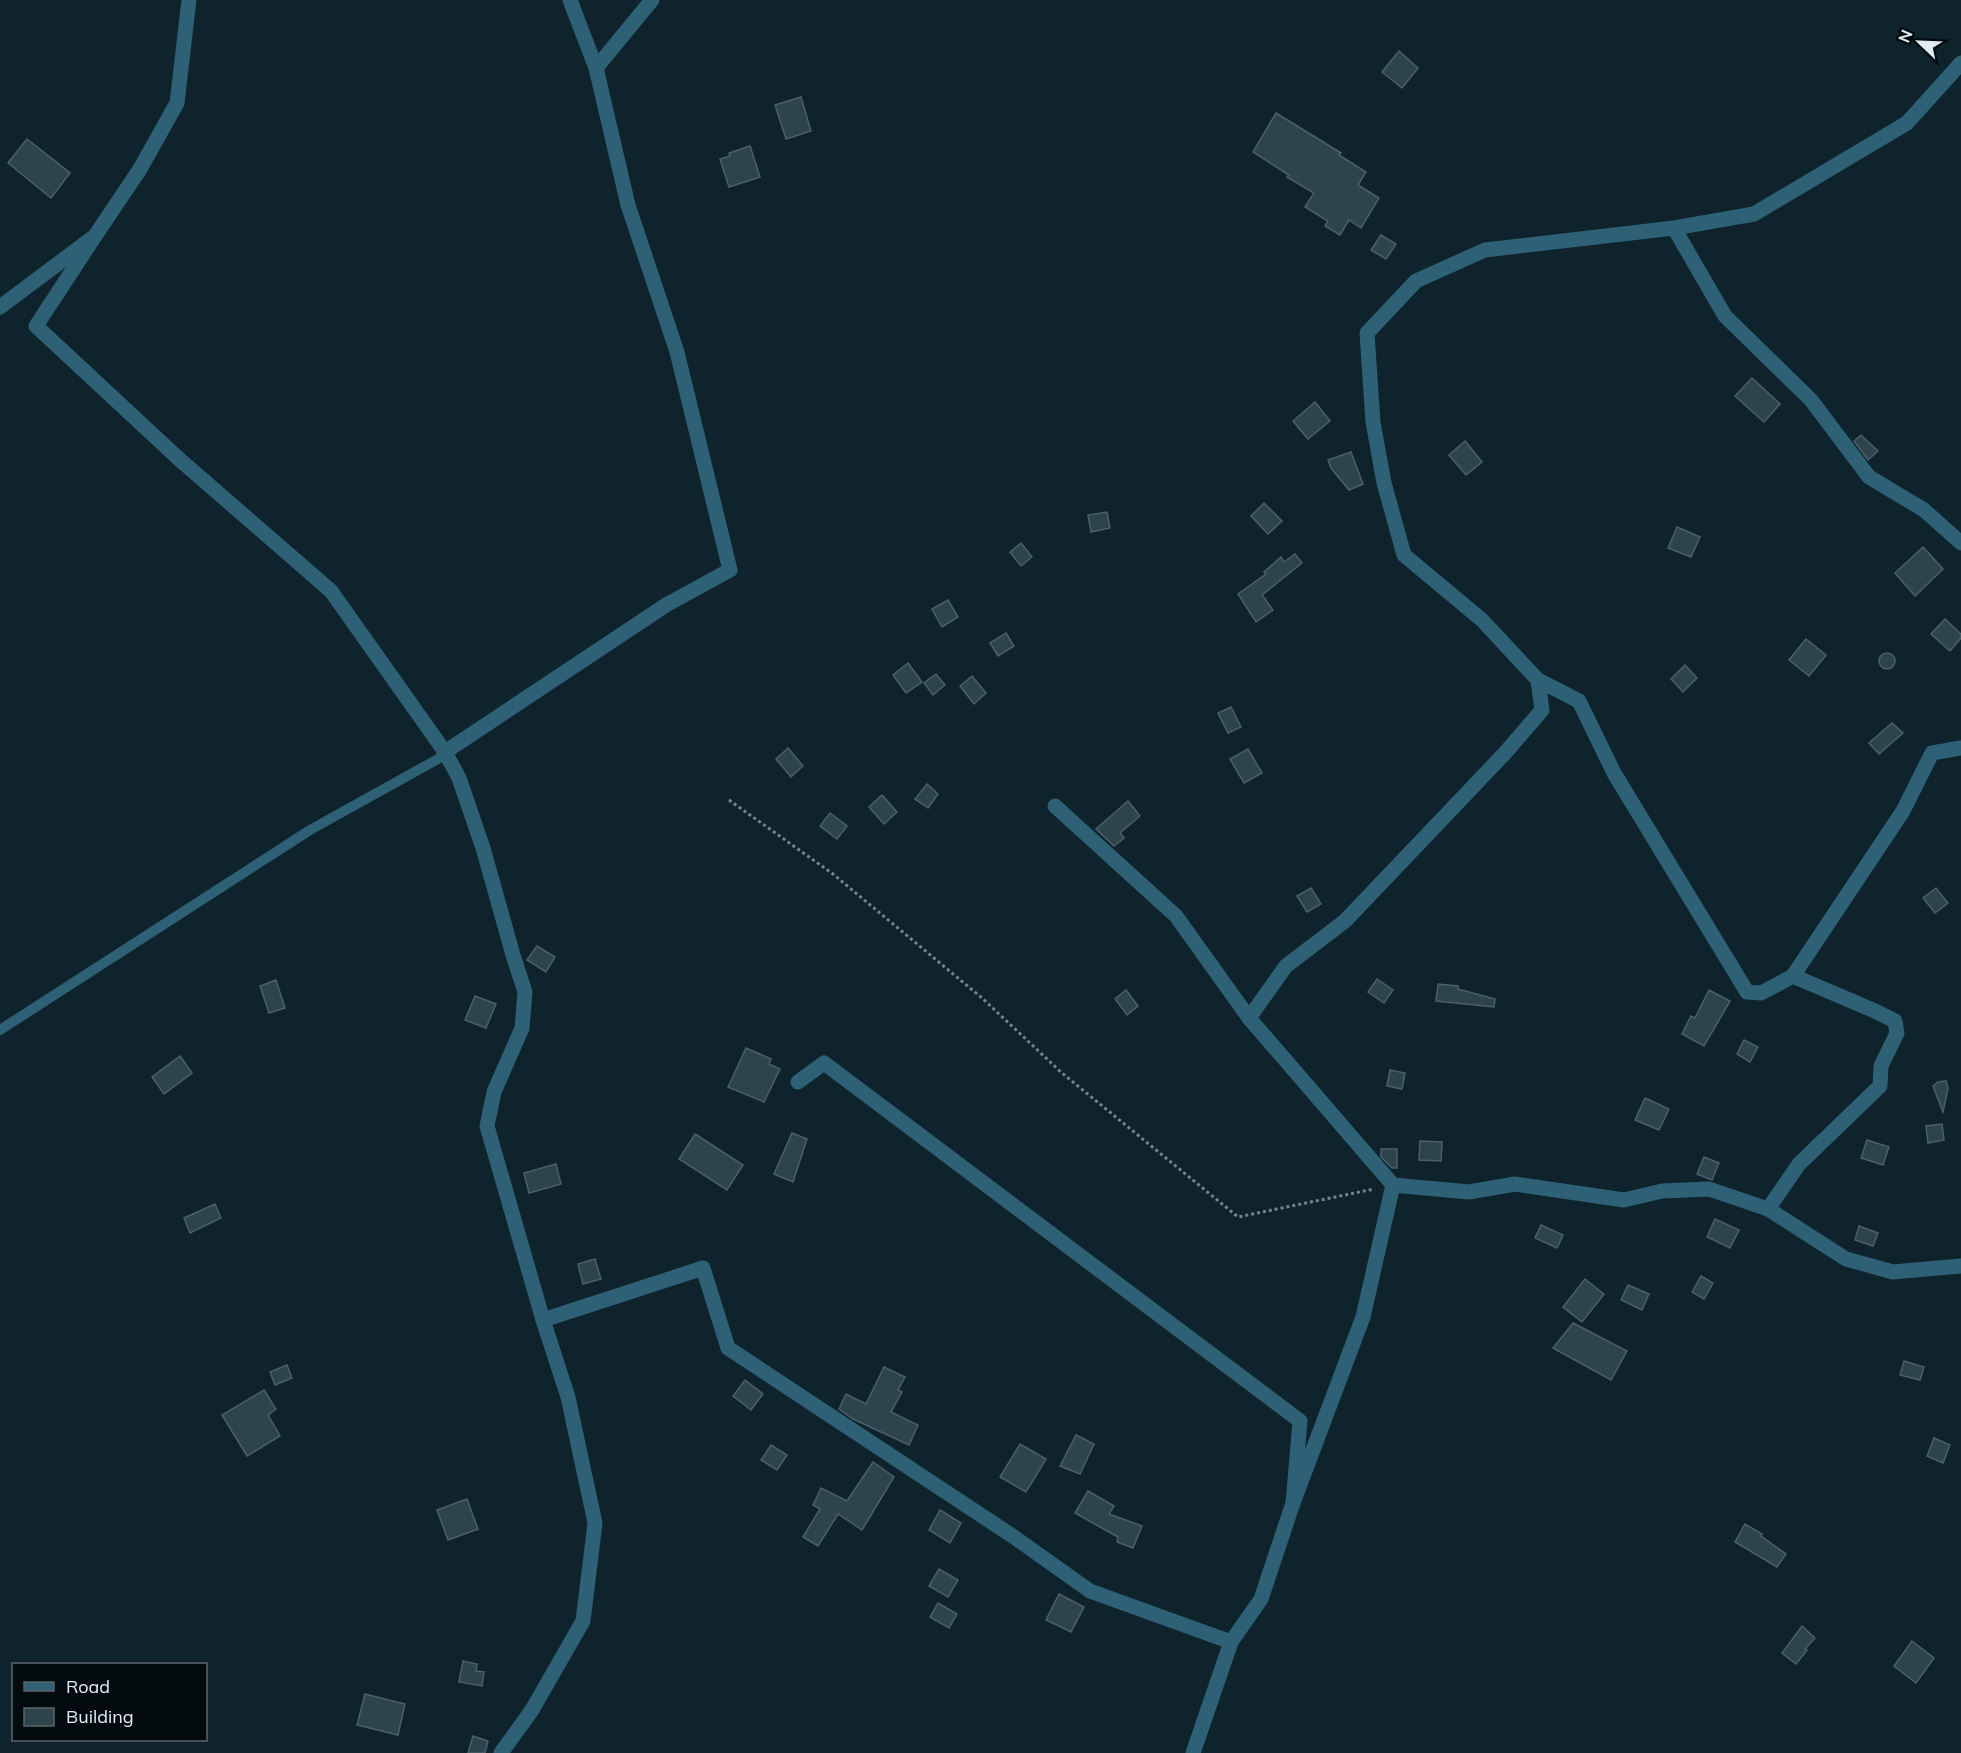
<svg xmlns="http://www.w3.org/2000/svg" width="1961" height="1753" font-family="Mulish,sans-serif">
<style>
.building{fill:#2e444d;stroke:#4a606a;stroke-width:1.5}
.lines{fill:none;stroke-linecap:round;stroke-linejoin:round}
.path{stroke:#74858d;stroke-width:3;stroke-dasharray:3 3;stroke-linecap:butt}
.lane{stroke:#2e6175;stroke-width:10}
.street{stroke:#2e6175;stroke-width:15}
</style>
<rect width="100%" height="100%" fill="#0e232c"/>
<g class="building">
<path d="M1399 51 1418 68 1402 88 1382 72Z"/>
<path d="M801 97 811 131 786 139 775 105Z"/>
<path d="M1276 113 1341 153 1339 155 1366 172 1358 185 1379 198 1361 228 1349 220 1340 235 1325 226 1328 221 1305 207 1314 193 1287 177 1289 175 1253 152Z"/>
<path d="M27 139 70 173 51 198 8 163Z"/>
<path d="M750 146 760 177 729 187 720 159 730 156 729 153Z"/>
<path d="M1381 235 1396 244 1386 259 1371 250Z"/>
<path d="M1752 378 1780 404 1764 422 1735 396Z"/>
<path d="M1315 402 1330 421 1308 439 1293 421Z"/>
<path d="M1861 435 1878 451 1868 460 1854 441Z"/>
<path d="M1465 441 1482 462 1466 475 1449 455Z"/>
<path d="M1351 452 1363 484 1349 490 1331 468 1328 460Z"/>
<path d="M1264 503 1282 521 1268 534 1251 516Z"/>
<path d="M1107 512 1110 528 1091 532 1088 515Z"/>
<path d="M1677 527 1700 537 1691 557 1668 548Z"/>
<path d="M1021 543 1032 557 1021 566 1010 552Z"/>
<path d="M1923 547 1943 569 1915 596 1895 573Z"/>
<path d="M1295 554 1302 563 1262 595 1273 610 1256 622 1238 594 1266 574 1264 572 1281 557 1284 562Z"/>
<path d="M948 600 958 617 942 627 932 609Z"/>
<path d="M1945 619 1961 634V638L1950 651 1931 634Z"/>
<path d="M1006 633 1014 646 998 656 990 643Z"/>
<path d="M1806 639 1826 655 1809 676 1789 660Z"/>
<circle cx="1887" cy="661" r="8"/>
<path d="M908 663 922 682 906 693 893 675Z"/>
<path d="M1685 665 1697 678 1683 692 1671 679Z"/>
<path d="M936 674 945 685 933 695 924 683Z"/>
<path d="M972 676 986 693 974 704 960 686Z"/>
<path d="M1231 707 1241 727 1228 733 1218 713Z"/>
<path d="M1892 723 1903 733 1879 754 1869 743Z"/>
<path d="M788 748 803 766 791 777 776 759Z"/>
<path d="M1248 749 1262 773 1244 783 1230 759Z"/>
<path d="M927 784 938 794 928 808 915 799Z"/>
<path d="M882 795 897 812 884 824 869 807Z"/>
<path d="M1128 801 1140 816 1120 833 1124 838 1114 846 1096 829Z"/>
<path d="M830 813 847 826 837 839 820 826Z"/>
<path d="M1311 888 1321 904 1307 912 1297 896Z"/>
<path d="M1936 888 1948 903 1935 913 1923 898Z"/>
<path d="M537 946 555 957 546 972 527 960Z"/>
<path d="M1377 979 1393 990 1384 1003 1368 992Z"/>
<path d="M276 980 285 1008 269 1013 260 986Z"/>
<path d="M1438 984 1458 986V989L1495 999 1494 1007 1436 1001Z"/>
<path d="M1126 990 1138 1006 1127 1015 1115 999Z"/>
<path d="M1709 990 1730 1001 1704 1046 1682 1034 1691 1016 1695 1018Z"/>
<path d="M475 996 496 1004 486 1028 465 1020Z"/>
<path d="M1744 1040 1758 1047 1750 1062 1737 1054Z"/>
<path d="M746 1048 771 1059 769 1064 780 1069 764 1102 728 1087Z"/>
<path d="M180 1056 192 1073 164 1094 152 1077Z"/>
<path d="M1390 1070 1405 1073 1402 1089 1387 1086Z"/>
<path d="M1946 1081 1948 1088 1943 1112 1933 1086 1938 1082Z"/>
<path d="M1645 1098 1669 1109 1659 1130 1635 1120Z"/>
<path d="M1942 1124 1944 1140 1928 1143 1926 1126Z"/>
<path d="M792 1133 807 1139 793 1182 774 1174Z"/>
<path d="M695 1134 743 1165 727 1190 679 1159Z"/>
<path d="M1867 1140 1889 1147 1883 1165 1861 1158Z"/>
<path d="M1420 1141 1442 1142 1441 1161 1419 1160Z"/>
<path d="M1381 1149H1397V1168H1392L1381 1157Z"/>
<path d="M1704 1157 1719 1163 1712 1180 1697 1174Z"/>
<path d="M556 1164 561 1184 529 1193 524 1173Z"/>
<path d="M215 1204 221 1218 190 1233 184 1218Z"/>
<path d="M1715 1219 1739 1230 1730 1248 1707 1237Z"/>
<path d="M1541 1225 1563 1235 1557 1248 1535 1238Z"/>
<path d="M1859 1226 1878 1233 1873 1246 1855 1240Z"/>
<path d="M595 1259 601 1279 583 1284 578 1264Z"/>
<path d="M1701 1276 1713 1283 1704 1299 1692 1292Z"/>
<path d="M1585 1279 1604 1294 1582 1322 1563 1307Z"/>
<path d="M1628 1285 1649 1294 1642 1310 1621 1300Z"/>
<path d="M1573 1323 1627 1351 1611 1380 1553 1348Z"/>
<path d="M1904 1361 1924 1367 1920 1380 1900 1375Z"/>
<path d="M287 1365 292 1378 275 1385 270 1372Z"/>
<path d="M884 1367 905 1377 898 1390 902 1392 891 1412 918 1425 909 1445 853 1419 839 1409 846 1394 866 1404Z"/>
<path d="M745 1380 763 1394 751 1410 733 1396Z"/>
<path d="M264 1390 276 1409 268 1415 280 1436 247 1456 222 1415Z"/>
<path d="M1076 1435 1094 1444 1080 1474 1060 1466Z"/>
<path d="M1934 1438 1950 1445 1943 1463 1927 1456Z"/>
<path d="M1020 1444 1046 1459 1026 1492 1000 1477Z"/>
<path d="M771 1445 787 1455 777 1470 761 1460Z"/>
<path d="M873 1462 894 1477 862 1530 838 1514 818 1546 803 1537 820 1509 813 1505 821 1488 847 1501Z"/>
<path d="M1088 1491 1114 1506 1109 1514 1142 1526 1133 1548 1117 1542 1118 1537 1075 1513Z"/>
<path d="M467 1499 478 1529 448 1540 437 1510Z"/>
<path d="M940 1510 961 1523 950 1543 929 1530Z"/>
<path d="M1745 1524 1762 1534 1761 1536 1786 1554 1777 1567 1735 1542Z"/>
<path d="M939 1569 958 1580 948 1597 929 1586Z"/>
<path d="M1059 1594 1084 1607 1071 1632 1046 1620Z"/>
<path d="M938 1603 957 1614 949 1628 930 1617Z"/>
<path d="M1802 1626 1815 1638 1805 1649 1807 1650 1796 1664 1782 1653Z"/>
<path d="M1912 1641 1934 1658 1916 1683 1894 1666Z"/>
<path d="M463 1661 477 1664 476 1671 484 1672 482 1686 459 1682Z"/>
<path d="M365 1694 405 1704 398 1735 357 1725Z"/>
<path d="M473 1736 488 1741 485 1753H468Z"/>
</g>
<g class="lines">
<path class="path" d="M729 800 833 874 982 998 1062 1073 1238 1217 1374 1189"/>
<path class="lane" d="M0 1030 310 830 438 759 445 752"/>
<g class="street">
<path d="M596 68 652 0"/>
<path d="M1674 228 1725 316 1811 400 1869 477 1924 510 1961 543"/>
<path d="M95 236 36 326 179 459 331 591 445 752"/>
<path d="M0 307 95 236 140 169 177 103 189 0"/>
<path d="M1538 680 1579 701 1614 773 1747 992 1761 993 1793 976 1903 811 1932 753 1961 748"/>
<path d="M1055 806 1176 916 1249 1018 1393 1185 1469 1192 1515 1184 1624 1200 1662 1191 1709 1189 1768 1209 1846 1259 1893 1272 1961 1266"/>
<path d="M1249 1018 1286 966 1345 921 1505 753 1542 710 1538 680 1482 620 1404 555 1384 483 1373 422 1367 333 1416 281 1485 250 1674 228 1754 214 1907 123 1961 63"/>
<path d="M798 1082 824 1063 1300 1421 1293 1503"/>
<path d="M1768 1209 1799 1164 1880 1086 1881 1066 1897 1033 1895 1021 1875 1011 1793 976"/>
<path d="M543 1320 703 1268 728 1348 1014 1537 1090 1591 1231 1642"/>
<path d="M501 1753 532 1710 583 1621 595 1523 568 1397 543 1320 487 1126 494 1092 522 1028 525 992 513 955 483 848 459 778 445 752 666 605 730 570 677 352 628 205 596 68 570 0"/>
<path d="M1193 1753 1231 1642 1261 1599 1293 1503 1363 1317 1393 1185"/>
</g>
</g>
<rect x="12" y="1663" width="195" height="78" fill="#040b0f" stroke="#5c656a" stroke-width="1.5"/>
<rect x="24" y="1682" width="30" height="9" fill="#2e6175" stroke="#5c656a" stroke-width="1.5"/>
<text x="66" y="1693" font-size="18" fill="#dfecf2">Road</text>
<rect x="24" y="1708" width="30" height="18" fill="#2e444d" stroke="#5c656a" stroke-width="1.5"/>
<text x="66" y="1723" font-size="18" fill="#dfecf2">Building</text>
<g transform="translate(1919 42) rotate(293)" stroke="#040b0f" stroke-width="4.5" paint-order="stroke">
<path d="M0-4.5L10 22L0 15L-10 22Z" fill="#dfecf2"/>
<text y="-9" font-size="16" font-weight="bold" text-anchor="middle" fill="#dfecf2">N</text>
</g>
</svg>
